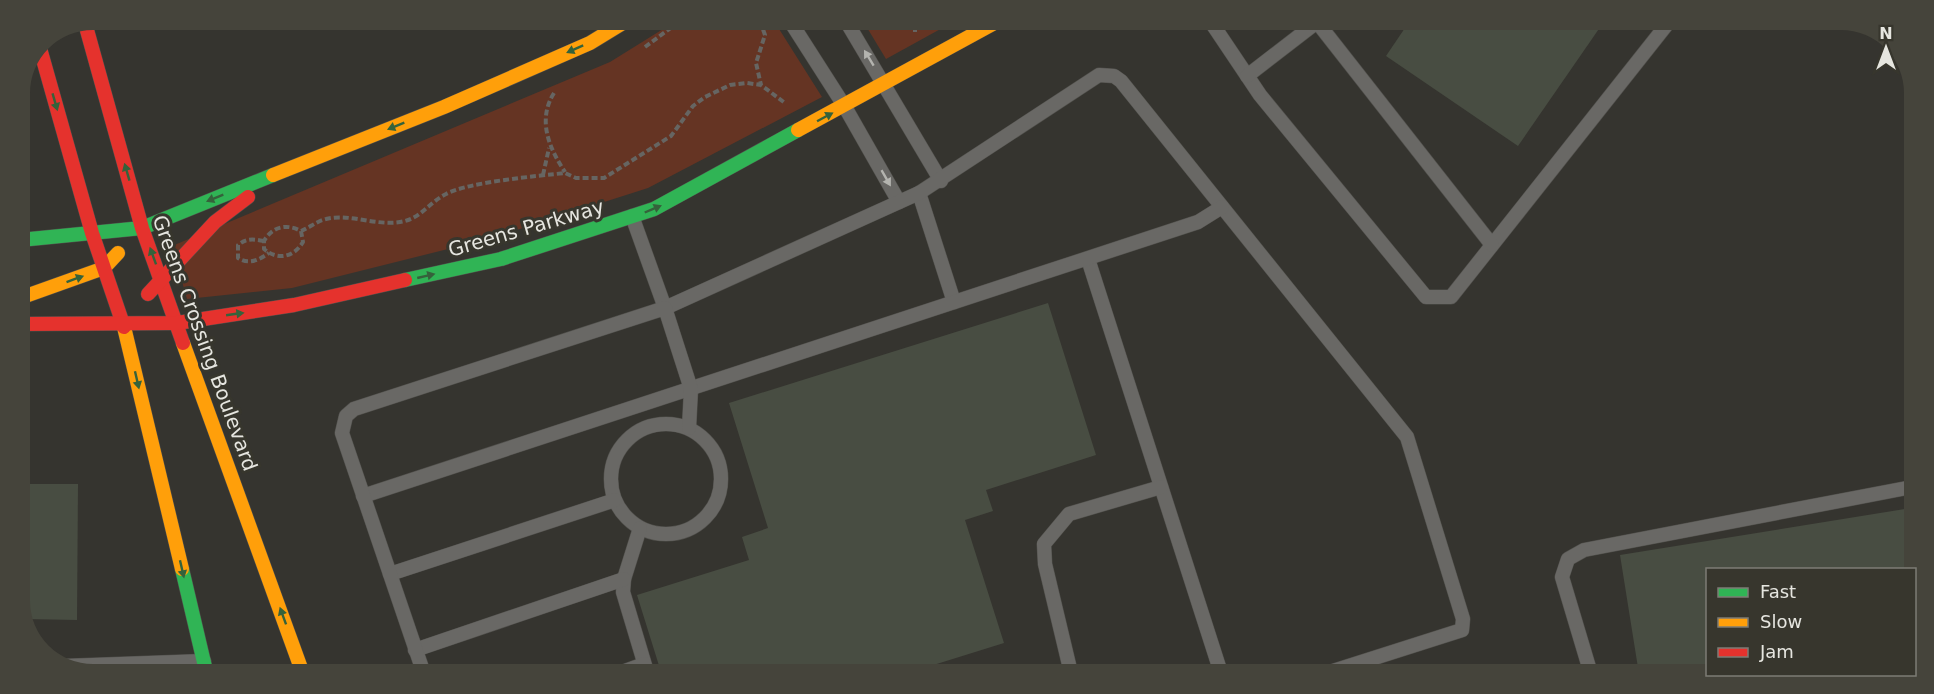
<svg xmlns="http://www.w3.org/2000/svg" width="1934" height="694" font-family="'DejaVu Sans',sans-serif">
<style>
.green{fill:#653423}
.building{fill:#484d42}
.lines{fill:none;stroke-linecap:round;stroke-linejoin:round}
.lane-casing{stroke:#51504c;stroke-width:15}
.fast-casing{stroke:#51504c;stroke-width:15}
.slow-casing{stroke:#51504c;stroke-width:15}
.jam-casing{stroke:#51504c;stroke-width:15}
.path{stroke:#666562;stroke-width:4;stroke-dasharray:6 3;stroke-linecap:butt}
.lane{stroke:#696865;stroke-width:14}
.fast{stroke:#30b455;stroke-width:14}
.slow{stroke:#ff9f0a;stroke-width:14}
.jam{stroke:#e5322d;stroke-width:14}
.oneway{fill:#35623b}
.oneway2{fill:#b4b4af}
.labels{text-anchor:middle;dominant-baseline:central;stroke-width:6;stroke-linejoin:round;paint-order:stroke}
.street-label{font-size:20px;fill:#e6e6e0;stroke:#37362d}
</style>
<rect width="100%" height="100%" fill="#35342f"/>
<g class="green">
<path d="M676 21H774L822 97 648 188 488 239 292 288 187 299 172 246 610 62Z"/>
<path d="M863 21H955L886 59Z"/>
</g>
<g class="building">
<path d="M1409 22 1603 23 1518 146 1386 56Z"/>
<path d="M1048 303 1096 455 986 490 993 511 965 520 1004 643 911 672H661L637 595 749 560 742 537 768 528 729 403Z"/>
<path d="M20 484H78L77 620 25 619 20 606Z"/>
<path d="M1911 508V570H1708V674H1639L1620 555Z"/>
</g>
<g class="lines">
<g class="lane-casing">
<g id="lane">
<path d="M790 21 845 107 899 202"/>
<path d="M846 21 941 181"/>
<path d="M1211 22 1260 95 1426 297H1451L1668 23"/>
<path d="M1317 22 1492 245"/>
<path d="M1247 76 1317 22"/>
<path d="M919 193 954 302"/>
<path d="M632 216 665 308 919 193 1099 75 1114 76 1121 81 1407 437 1463 619 1462 630 1327 673"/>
<path d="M1088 259 1221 673"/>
<circle cx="666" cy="479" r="55"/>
<path d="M363 496 1198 222 1222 207"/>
<path d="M640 528 624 579 623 592 647 672"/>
<path d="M390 574 615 500"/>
<path d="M415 650 624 579"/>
<path d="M64 666 204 661"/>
<path d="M423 671 342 433 346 416 354 409 665 308 691 389 689 428"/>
<path d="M622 672 644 664"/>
<path d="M1071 673 1045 564 1044 544 1069 514 1161 487"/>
<path d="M1591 674 1562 577 1568 559 1584 550 1912 487"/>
</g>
</g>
<g class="fast-casing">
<g id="fast">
<path d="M20 240 142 228 273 175"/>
<path d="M405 280 501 259 654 209 798 130"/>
<path d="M182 569 206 671"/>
</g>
</g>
<g class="slow-casing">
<g id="slow">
<path d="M798 130 998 21"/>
<path d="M273 175 444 107 590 43 626 21"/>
<path d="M20 298 104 268 118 253"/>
<path d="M124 327 182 569"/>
<path d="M183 343 302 671"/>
</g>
</g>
<g class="jam-casing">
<g id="jam">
<path d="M85 23 142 228 183 343"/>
<path d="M39 45 92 233 124 327"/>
<path d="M148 294 215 222 248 197"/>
<path d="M20 324 177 323 294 305 405 280"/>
</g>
</g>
<g class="path">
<path d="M760 21 765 35 756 63 761 85"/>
<path d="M915 21V32"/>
<path d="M645 47 680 21"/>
<path d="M554 93C537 120 549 148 565 172"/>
<path d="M543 175 549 148"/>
<path d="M301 231 303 242C294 257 278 261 264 249V241C272 227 286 223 301 231 309 228 317 221 326 219 349 213 375 226 400 222 421 219 428 203 446 194 468 182 538 176 565 173L576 178H604L671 136 693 106 705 97 730 85 747 83 761 85 785 103"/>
<path d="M264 241C253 239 247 238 238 245V258C249 265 259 260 269 253"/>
</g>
<use href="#lane" class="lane"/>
<use href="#fast" class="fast"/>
<use href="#slow" class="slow"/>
<use href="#jam" class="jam"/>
</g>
<defs><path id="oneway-solid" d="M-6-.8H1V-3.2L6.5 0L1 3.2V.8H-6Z" transform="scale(1.5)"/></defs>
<g class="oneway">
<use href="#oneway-solid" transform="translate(575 49) rotate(156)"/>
<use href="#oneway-solid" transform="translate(55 102) rotate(74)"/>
<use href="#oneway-solid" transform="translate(825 117) rotate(-28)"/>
<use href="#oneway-solid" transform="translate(396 126) rotate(158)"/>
<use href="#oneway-solid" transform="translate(127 172) rotate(-106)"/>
<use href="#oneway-solid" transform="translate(215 198) rotate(158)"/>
<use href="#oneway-solid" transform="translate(653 209) rotate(-23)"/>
<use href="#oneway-solid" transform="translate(153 256) rotate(-110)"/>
<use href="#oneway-solid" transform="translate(426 276) rotate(-13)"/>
<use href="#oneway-solid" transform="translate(75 279) rotate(-20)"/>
<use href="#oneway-solid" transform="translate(235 314) rotate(-8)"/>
<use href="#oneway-solid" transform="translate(137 380) rotate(77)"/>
<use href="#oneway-solid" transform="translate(182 569) rotate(77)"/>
<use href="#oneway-solid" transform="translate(283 616) rotate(-110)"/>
</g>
<g class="oneway2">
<use href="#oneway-solid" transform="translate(869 58) rotate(-121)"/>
<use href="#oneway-solid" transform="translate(886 178) rotate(60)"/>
</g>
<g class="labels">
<g class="street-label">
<text transform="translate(526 228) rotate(-16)">Greens Parkway</text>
<text transform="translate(205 343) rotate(70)">Greens Crossing Boulevard</text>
</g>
</g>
<path d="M0 0H1934V694H0ZM93 30H1841A63 63 0 0 1 1904 93V601A63 63 0 0 1 1841 664H93A63 63 0 0 1 30 601V93A63 63 0 0 1 93 30Z" fill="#45443b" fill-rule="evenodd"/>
<rect x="1706" y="568" width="210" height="108" fill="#37362d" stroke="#7d7c75" stroke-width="1.5"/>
<rect x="1718" y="588" width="30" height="9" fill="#30b455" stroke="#7d7c75" stroke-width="1.5"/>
<text x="1760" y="598" font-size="18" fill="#e6e6e0">Fast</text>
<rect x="1718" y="618" width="30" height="9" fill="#ff9f0a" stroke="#7d7c75" stroke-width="1.5"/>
<text x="1760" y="628" font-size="18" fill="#e6e6e0">Slow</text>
<rect x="1718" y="648" width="30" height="9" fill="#e5322d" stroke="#7d7c75" stroke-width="1.5"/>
<text x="1760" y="658" font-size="18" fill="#e6e6e0">Jam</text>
<g transform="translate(1886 48)" stroke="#37362d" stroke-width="4.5" paint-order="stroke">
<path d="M0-4.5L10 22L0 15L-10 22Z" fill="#e6e6e0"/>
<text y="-9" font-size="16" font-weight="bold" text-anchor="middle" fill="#e6e6e0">N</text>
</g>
</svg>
